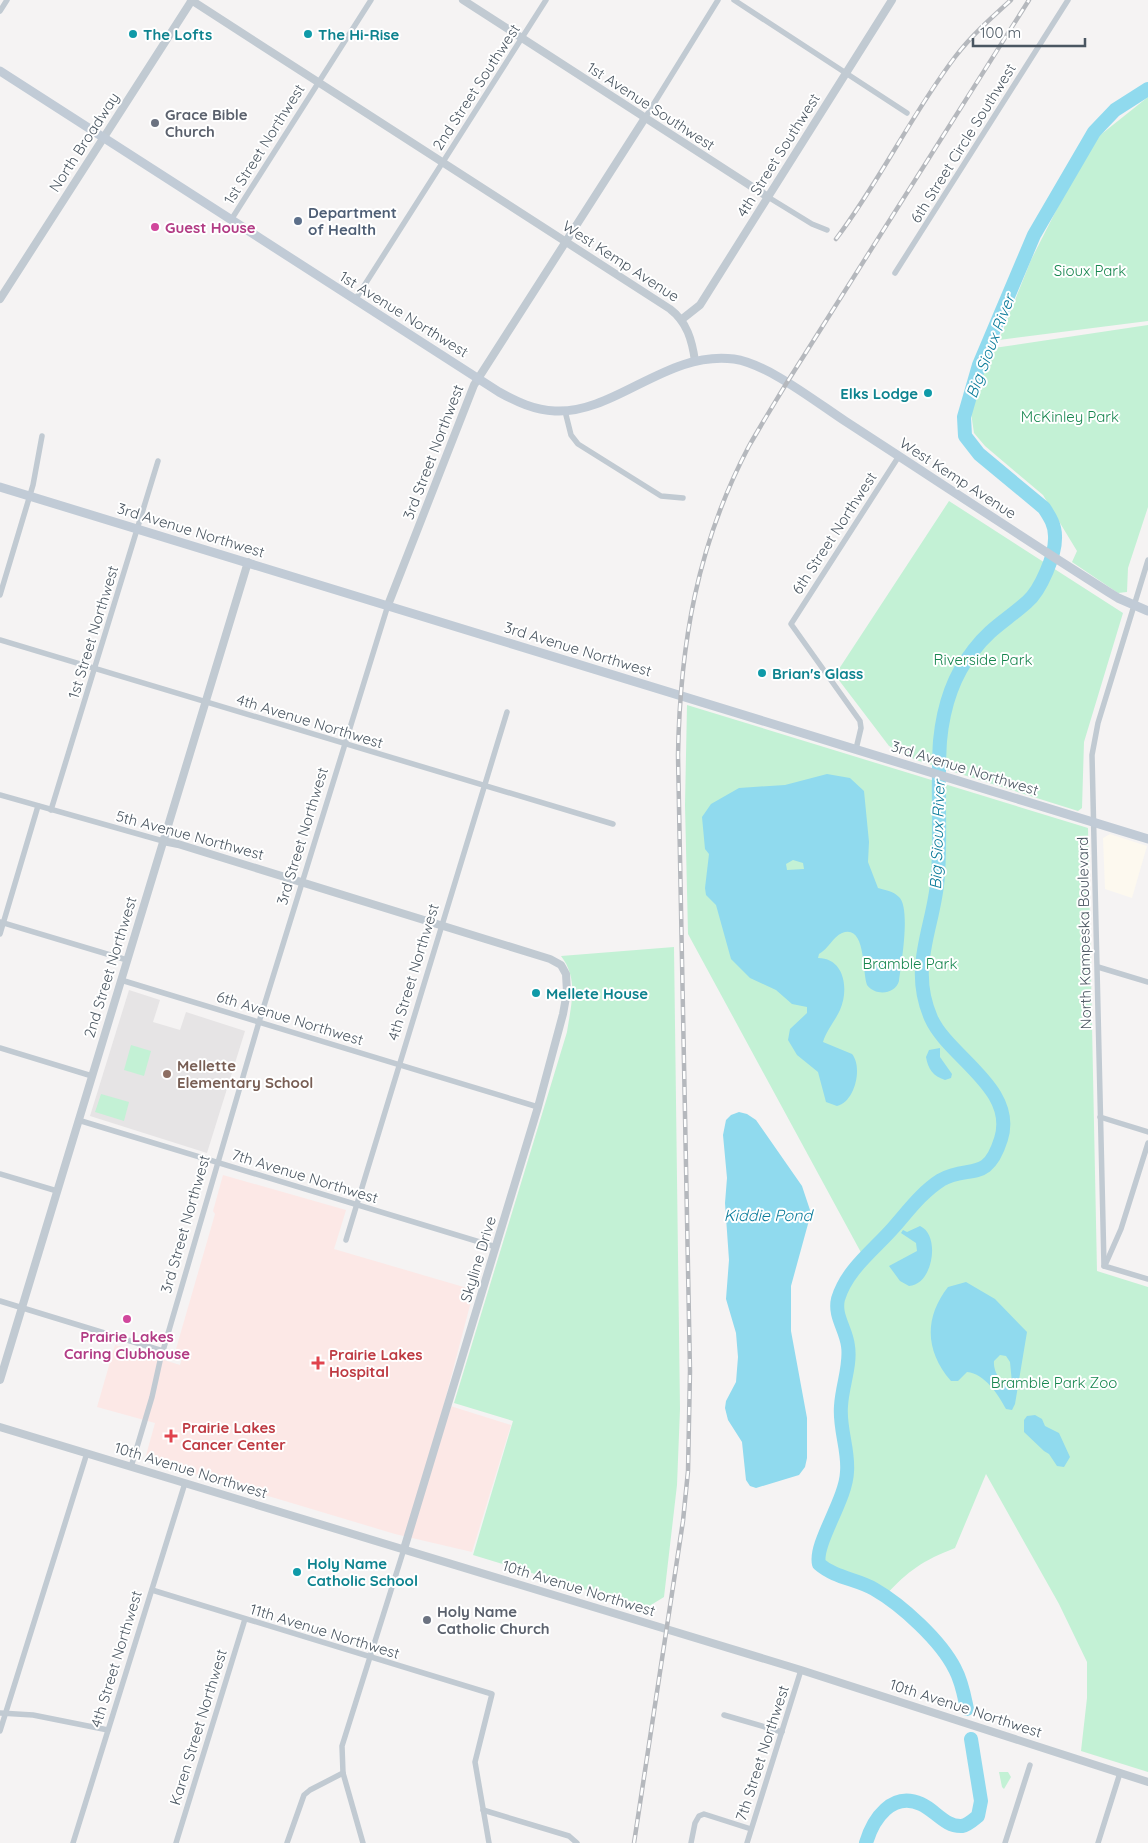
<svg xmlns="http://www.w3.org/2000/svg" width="1148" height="1843" font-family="Quicksand,sans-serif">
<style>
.commercial{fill:#fdf9ef}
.education{fill:#e6e4e5}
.medical{fill:#fce8e6}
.green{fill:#c3f1d5}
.water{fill:#90daee;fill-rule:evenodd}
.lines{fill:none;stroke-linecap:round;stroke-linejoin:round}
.river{stroke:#90daee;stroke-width:14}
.minor{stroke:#c1cad2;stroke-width:5.5}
.tertiary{stroke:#c1cad2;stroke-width:8}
.secondary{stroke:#c1cbd6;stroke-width:9}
.rail-casing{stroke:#b5b8bd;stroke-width:4.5}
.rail{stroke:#fff;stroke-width:2.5;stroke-dasharray:8;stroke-linecap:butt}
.culture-dot{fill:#0f9aa8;stroke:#fff;stroke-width:2}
.worship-dot{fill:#6b7280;stroke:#fff;stroke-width:2}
.service-dot{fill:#5c6f8a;stroke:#fff;stroke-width:2}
.hotel-dot{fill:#d1479c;stroke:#fff;stroke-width:2}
.education-dot{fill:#8d6e63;stroke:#fff;stroke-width:2}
.health-dot{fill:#e0444e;stroke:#fff;stroke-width:2}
.labels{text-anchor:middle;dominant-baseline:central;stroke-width:4;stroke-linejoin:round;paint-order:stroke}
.culture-label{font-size:15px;font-weight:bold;fill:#0d838f;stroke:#fff;text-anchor:start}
.street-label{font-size:15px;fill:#4a5661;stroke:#fff}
.worship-label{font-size:15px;font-weight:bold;fill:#5b616d;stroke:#fff;text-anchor:start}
.service-label{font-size:15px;font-weight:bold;fill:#4e5e75;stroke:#fff;text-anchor:start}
.hotel-label{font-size:15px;font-weight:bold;fill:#b23c85;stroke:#fff;text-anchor:start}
.park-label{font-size:15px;fill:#17864f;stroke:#fff}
.education-label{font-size:15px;font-weight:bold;fill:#785e54;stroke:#fff;text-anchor:start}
.health-label{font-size:15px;font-weight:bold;fill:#be3a42;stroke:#fff;text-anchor:start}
.water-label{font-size:16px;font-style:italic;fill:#0c7c9b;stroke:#fff}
</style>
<rect width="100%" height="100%" fill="#f5f3f3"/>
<path class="commercial" d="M1110 834 1147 846 1132 898 1105 889 1103 838Z"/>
<path class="education" d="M129 990 160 1000 153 1022 180 1030 186 1012 245 1031 207 1153 90 1116Z"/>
<path class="medical" d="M223 1175 346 1210 334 1249 474 1290 444 1404 511 1425 472 1552 395 1534 145 1459 155 1423 97 1407 115 1345 180 1365 184 1352 176 1349 215 1214 213 1211Z"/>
<g class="green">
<path d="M1148 97V321L999 340 1031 260 1065 193 1099 136Z"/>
<path d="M1148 325V507L1128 568 1127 592 1118 593 1072 562 1077 551 1043 495 985 446 974 433 970 406 994 348Z"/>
<path d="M949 501 1123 613 1084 742 1082 808 1078 811 916 760 889 746 835 675Z"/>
<path d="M687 705 1088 828 1097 1271 1148 1287V1772L1081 1751 1087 1698V1662L1059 1604 986 1474 955 1548C922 1561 909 1570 885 1596L856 1580 834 1574 819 1564V1550L833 1520 847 1476 841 1405 849 1348 837 1312V1304L846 1282 864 1258 688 934 685 805Z"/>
<path d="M674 947 680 1409 677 1485 664 1597 646 1608 473 1555 513 1421 454 1403 567 1032C571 1005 579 979 561 956Z"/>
<path d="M131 1045 151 1051 144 1076 124 1070Z"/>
<path d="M101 1094 129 1102 124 1121 95 1112Z"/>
<path d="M999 1772H1008L1011 1777 1004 1789 1002 1787Z"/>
</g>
<g class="water">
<path d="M827 774 850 778 864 791 869 842 868 862 878 888C885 890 893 891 899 897 911 908 901 965 899 981 895 995 875 996 867 985 862 970 866 924 842 933 833 937 828 949 819 954L818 958C845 958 849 990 840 1010 835 1021 826 1031 823 1042L852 1054C863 1067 855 1102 837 1106L826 1102 818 1072 797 1055 788 1040 790 1029 807 1013V1007L792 1004 776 990 750 978 731 959 716 905 706 895 705 888 709 854 705 849 702 817 711 804 739 788 785 785ZM793 860 803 863 804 869 787 870 786 864Z"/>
<path d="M940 1048V1057L952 1074 951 1078 945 1080C933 1076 928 1069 926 1057L929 1050Z"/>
<path d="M739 1112 747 1114 756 1120 763 1130 802 1186 811 1213 791 1286V1331L807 1418V1458L805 1467 799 1475 756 1488 750 1486 746 1480 742 1442 728 1420 725 1408 726 1401 736 1382 738 1357 736 1333 726 1299 729 1260 725 1203 727 1178 723 1135 726 1120 731 1115Z"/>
<path d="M920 1226C941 1235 933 1285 909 1286L900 1281 889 1266 917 1251 916 1243 901 1233 903 1230 907 1232Z"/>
<path d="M966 1282 995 1299 1027 1332 1015 1404 1012 1410 1006 1409C998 1394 985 1374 967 1372L958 1381H951C925 1351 924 1318 948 1287ZM1000 1355 1006 1356 1010 1362 1012 1383 1009 1386C1000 1384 993 1370 994 1361Z"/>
<path d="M1035 1415 1042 1419 1045 1426 1059 1433 1070 1457 1064 1467 1057 1466 1049 1454 1044 1451 1024 1432V1420L1027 1416Z"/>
</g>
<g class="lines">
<g class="river">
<path d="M967 1709C964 1695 962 1682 955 1669 941 1641 902 1605 874 1589 857 1579 835 1578 819 1564 814 1544 846 1500 847 1472 849 1450 839 1429 841 1406 842 1386 851 1365 848 1346 846 1329 834 1316 838 1299 847 1269 874 1250 894 1227 908 1211 922 1192 941 1180 969 1164 987 1184 1001 1139 1017 1088 948 1057 931 1018 908 965 935 926 938 875 941 830 937 786 940 741 943 709 953 676 973 651 990 628 1007 620 1027 602 1041 590 1056 554 1055 536 1055 525 1050 517 1044 508L979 454 965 436 964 417 979 365 1034 235 1094 132 1115 110 1148 89"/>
<path d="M866 1843C873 1819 892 1791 921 1804 935 1810 945 1827 962 1826 968 1825 973 1820 978 1816L981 1801 971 1739"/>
</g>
<g class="minor">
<path d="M734 0 907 113"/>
<path d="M0 11 7 0"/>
<path d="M645 118 718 0"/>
<path d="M768 197 812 224 827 230"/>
<path d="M231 220 371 0"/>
<path d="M895 273 1068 0"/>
<path d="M355 300 546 0"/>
<path d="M565 411 571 435 578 444 661 496 683 498"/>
<path d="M0 595 33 485 42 436"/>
<path d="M0 640 613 824"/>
<path d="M856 749 861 728 860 721 791 624 899 456"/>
<path d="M0 795 163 841"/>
<path d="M51 810 158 461"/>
<path d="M0 922 127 960"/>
<path d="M0 934 38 806"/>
<path d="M1098 967 1148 982"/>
<path d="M121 980 538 1107"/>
<path d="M0 1048 92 1076"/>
<path d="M1100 1117 1148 1132"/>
<path d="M78 1120 496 1247"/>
<path d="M0 1174 57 1191"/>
<path d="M346 1240 507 712"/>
<path d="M1106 1263 1121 1229 1148 1143"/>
<path d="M1104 1266 1092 755 1098 723 1148 560"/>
<path d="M1104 1266 1148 1279"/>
<path d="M0 1301 163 1351"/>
<path d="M131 1467 152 1397 160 1361 259 1022 388 605"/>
<path d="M152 1590 492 1694 475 1762 489 1843"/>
<path d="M0 1713 33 1715 108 1730"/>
<path d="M724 1715 782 1732"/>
<path d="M0 1731 87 1453"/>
<path d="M483 1810 569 1836 577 1843"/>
<path d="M73 1843 185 1483"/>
<path d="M176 1843 245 1619"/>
<path d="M287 1843 304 1795 310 1790 343 1773"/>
<path d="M363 1843 343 1773 342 1746 404 1549"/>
<path d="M691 1843 695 1823 699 1816 704 1814 751 1829"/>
<path d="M747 1843 801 1670"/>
<path d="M1005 1843 1030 1765"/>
<path d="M1098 1843 1120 1773"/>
</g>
<g class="tertiary">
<path d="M191 0 670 309C687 322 692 340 695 361"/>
<path d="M463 0 768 197"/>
<path d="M0 299 192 0"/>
<path d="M681 320 700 305 892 0"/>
<path d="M388 605 474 385 645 118"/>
<path d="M163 841 178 844 550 959 561 965 566 974 567 992 563 1014 538 1107 404 1549"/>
<path d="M0 1380 248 562"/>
<path d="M0 1427 801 1670 1148 1782"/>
</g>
<g class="secondary">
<path d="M0 71 499 392C517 402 534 410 555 411 615 414 667 350 734 359 768 364 816 402 845 421 936 480 1026 540 1118 598L1148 611"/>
<path d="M0 487 1148 839"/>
</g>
<g class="rail-casing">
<g id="rail">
<path d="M836 239C880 181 911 115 955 57 971 36 991 18 1011 0"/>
<path d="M634 1843 683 1521 688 1471 690 1371 678 755C680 644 697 545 749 446 761 425 774 404 786 384L1029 0"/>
</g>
</g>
<use href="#rail" class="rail"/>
</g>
<g class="culture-dot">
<circle cx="133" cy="34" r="5"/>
<circle cx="308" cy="34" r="5"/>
<circle cx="928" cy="393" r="5"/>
<circle cx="762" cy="673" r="5"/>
<circle cx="536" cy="993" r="5"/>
<circle cx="297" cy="1572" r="5"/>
</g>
<g class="worship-dot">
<circle cx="155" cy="123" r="5"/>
<circle cx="427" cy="1620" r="5"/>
</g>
<circle class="service-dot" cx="298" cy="221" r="5"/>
<g class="hotel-dot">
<circle cx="155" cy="227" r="5"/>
<circle cx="127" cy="1319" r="5"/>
</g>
<circle class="education-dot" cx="167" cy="1074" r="5"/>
<g class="health-dot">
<path d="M315.5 1355.5h5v5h5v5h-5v5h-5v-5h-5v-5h5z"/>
<path d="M168.5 1428.5h5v5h5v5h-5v5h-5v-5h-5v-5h5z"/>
</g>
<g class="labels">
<g class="culture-label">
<text x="143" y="34">The Lofts</text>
<text x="318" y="34">The Hi-Rise</text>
<text x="918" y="393" text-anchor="end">Elks Lodge</text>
<text x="772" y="673">Brian's Glass</text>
<text x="546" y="993">Mellete House</text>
<text x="307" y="1563">Holy Name<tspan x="307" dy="17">Catholic School</tspan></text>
</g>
<g class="street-label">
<text transform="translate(476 87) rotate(-57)">2nd Street Southwest</text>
<text transform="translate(651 106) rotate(33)">1st Avenue Southwest</text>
<text transform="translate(84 142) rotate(-57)">North Broadway</text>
<text transform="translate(963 143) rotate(-58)">6th Street Circle Southwest</text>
<text transform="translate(264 144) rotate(-58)">1st Street Northwest</text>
<text transform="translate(778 155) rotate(-58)">4th Street Southwest</text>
<text transform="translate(621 261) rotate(33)">West Kemp Avenue</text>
<text transform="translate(404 314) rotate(32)">1st Avenue Northwest</text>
<text transform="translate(433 452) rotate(-69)">3rd Street Northwest</text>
<text transform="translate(958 478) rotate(33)">West Kemp Avenue</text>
<text transform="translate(191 530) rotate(17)">3rd Avenue Northwest</text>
<text transform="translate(834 533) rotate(-57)">6th Street Northwest</text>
<text transform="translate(93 632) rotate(-73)">1st Street Northwest</text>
<text transform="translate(578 649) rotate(17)">3rd Avenue Northwest</text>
<text transform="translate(310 721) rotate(17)">4th Avenue Northwest</text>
<text transform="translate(965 768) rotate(17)">3rd Avenue Northwest</text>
<text transform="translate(190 835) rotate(15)">5th Avenue Northwest</text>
<text transform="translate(302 836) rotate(-73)">3rd Street Northwest</text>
<text transform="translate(1084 933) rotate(-91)">North Kampeska Boulevard</text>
<text transform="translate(110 967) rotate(-73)">2nd Street Northwest</text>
<text transform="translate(413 972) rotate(-73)">4th Street Northwest</text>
<text transform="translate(290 1018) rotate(17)">6th Avenue Northwest</text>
<text transform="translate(305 1176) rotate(17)">7th Avenue Northwest</text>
<text transform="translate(185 1224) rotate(-74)">3rd Street Northwest</text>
<text transform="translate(478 1259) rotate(-73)">Skyline Drive</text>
<text transform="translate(191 1470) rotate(17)">10th Avenue Northwest</text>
<text transform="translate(579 1588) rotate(17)">10th Avenue Northwest</text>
<text transform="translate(325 1631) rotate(17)">11th Avenue Northwest</text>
<text transform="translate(116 1659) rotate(-73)">4th Street Northwest</text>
<text transform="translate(966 1708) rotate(18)">10th Avenue Northwest</text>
<text transform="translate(198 1727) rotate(-73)">Karen Street Northwest</text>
<text transform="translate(762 1753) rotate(-72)">7th Street Northwest</text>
</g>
<g class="worship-label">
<text x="165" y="114">Grace Bible<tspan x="165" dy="17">Church</tspan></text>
<text x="437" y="1611">Holy Name<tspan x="437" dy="17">Catholic Church</tspan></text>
</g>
<g class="service-label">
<text x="308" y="212">Department<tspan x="308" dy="17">of Health</tspan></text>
</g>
<g class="hotel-label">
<text x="165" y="227">Guest House</text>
<text x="127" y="1336" text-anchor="middle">Prairie Lakes<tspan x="127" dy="17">Caring Clubhouse</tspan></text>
</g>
<g class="park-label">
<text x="1090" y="270">Sioux Park</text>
<text x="1070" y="416">McKinley Park</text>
<text x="983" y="659">Riverside Park</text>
<text x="910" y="963">Bramble Park</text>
<text x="1054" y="1382">Bramble Park Zoo</text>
</g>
<g class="education-label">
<text x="177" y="1065">Mellette<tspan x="177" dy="17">Elementary School</tspan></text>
</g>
<g class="health-label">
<text x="329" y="1354">Prairie Lakes<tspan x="329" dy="17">Hospital</tspan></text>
<text x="182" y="1427">Prairie Lakes<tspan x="182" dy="17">Cancer Center</tspan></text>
</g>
<g class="water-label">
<text transform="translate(990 346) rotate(-69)">Big Sioux River</text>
<text transform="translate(937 835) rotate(-88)">Big Sioux River</text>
<text x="768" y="1215">Kiddie Pond</text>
</g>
</g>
<path d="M973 38v8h112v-8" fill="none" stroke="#4a5661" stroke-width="2.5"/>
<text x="980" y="38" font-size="15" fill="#4a5661" stroke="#ffffff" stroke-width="4" paint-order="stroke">100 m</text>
</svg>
